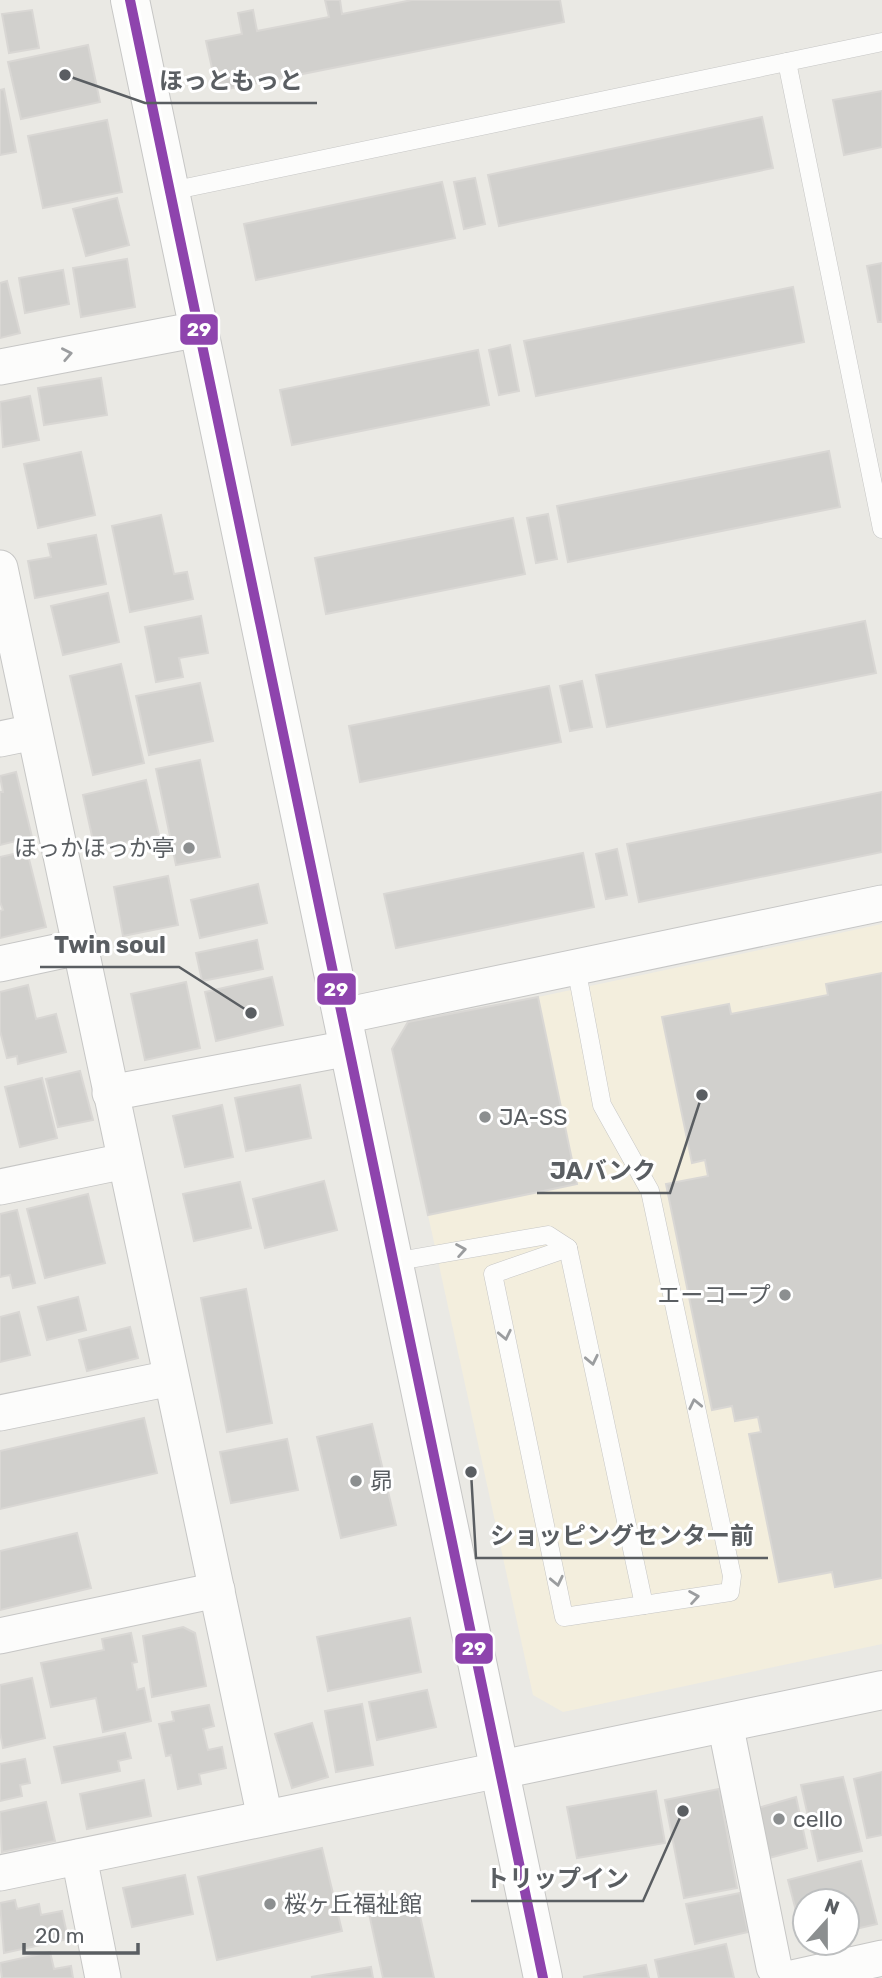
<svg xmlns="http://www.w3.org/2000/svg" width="882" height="1978" font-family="Rubik,'Noto Sans JP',sans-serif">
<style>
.commercial{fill:#f3eedd}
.building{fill:#d1d0cd;stroke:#d9d7d4;stroke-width:2}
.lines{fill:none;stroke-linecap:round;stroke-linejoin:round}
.service-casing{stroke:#c6c6c5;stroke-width:19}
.minor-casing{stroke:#c6c6c5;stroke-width:37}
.tertiary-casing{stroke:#c6c6c5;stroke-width:40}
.service{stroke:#fcfcfb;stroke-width:18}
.minor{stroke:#fcfcfb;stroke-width:35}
.tertiary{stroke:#fcfcfb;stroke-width:38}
.bus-1-casing{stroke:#fff;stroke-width:16}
.bus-1{stroke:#8e44ad;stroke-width:10}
.oneway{stroke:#9b9d9f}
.poi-dot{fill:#8c8f90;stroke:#fff;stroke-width:2.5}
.labels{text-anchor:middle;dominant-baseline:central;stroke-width:6;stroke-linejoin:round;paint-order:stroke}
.poi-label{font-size:23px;fill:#5a5e62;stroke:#fff;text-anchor:start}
.leader{fill:none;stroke:#5a5e62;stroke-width:2.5}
.callout-dot{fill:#5a5e62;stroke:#fff;stroke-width:2.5}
.callout-label{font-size:24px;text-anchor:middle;font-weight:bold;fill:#5a5e62;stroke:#fff;stroke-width:6;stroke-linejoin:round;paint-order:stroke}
.line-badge{stroke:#fff;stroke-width:2.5}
.badge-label{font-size:19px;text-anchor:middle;font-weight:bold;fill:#fff}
</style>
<rect width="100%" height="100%" fill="#eae9e4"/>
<path class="commercial" d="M882 924V1644L563 1712 533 1695 428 1215 577 1184 538 997Z"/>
<g class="building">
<path d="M325 0H340L342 14 412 0H560L564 22 217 91 206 41 242 34 238 13 253 10 257 31 329 17Z"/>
<path d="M32 10 39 48 9 53 2 14Z"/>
<path d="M88 45 100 102 21 119 8 62Z"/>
<path d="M4 89 16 152 0 155V90Z"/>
<path d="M882 91V147L844 155 833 100Z"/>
<path d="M762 117 773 168 499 226 488 175Z"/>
<path d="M107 120 122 192 43 208 28 136Z"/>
<path d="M475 178 485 224 464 229 454 182Z"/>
<path d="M442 182 455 238 256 280 244 224Z"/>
<path d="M117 198 129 245 86 256 73 209Z"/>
<path d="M127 259 135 307 81 317 73 268Z"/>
<path d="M882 263V322H878L867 266Z"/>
<path d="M63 270 69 304 25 313 19 278Z"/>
<path d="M7 281 20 333 0 338V283Z"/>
<path d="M793 287 804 342 536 396 524 341Z"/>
<path d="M510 345 519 391 499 395 489 350Z"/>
<path d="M478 350 489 405 292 445 280 390Z"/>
<path d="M101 378 107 415 44 425 38 388Z"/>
<path d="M30 396 39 440 3 447 0 402Z"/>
<path d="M829 451 840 507 568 562 557 506Z"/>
<path d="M81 452 95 515 38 528 24 464Z"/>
<path d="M548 514 557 559 536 563 527 518Z"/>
<path d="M161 515 174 574 187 572 193 599 130 612 112 526Z"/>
<path d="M513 518 525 574 326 614 315 558Z"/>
<path d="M96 535 106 584 35 598 28 561 51 557 48 544Z"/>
<path d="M108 593 119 642 63 655 51 606Z"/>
<path d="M201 616 208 653 179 658 183 677 156 682 145 627Z"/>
<path d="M865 621 876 673 607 727 596 675Z"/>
<path d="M121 664 144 763 93 775 70 676Z"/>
<path d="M582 681 592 727 570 731 560 686Z"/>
<path d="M200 683 213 741 149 755 136 696Z"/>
<path d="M549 686 561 742 360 782 349 726Z"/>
<path d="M200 760 220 857 176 865 156 769Z"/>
<path d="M16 772 32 837 0 845V792H3L0 776Z"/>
<path d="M146 780 159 835 95 850 83 795Z"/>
<path d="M882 792V852L639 902 627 844Z"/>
<path d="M617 849 627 895 606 899 596 854Z"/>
<path d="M27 851 46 927 0 938V911L3 910 0 902V857Z"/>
<path d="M583 853 594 907 396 948 384 894Z"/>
<path d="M168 876 178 925 123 936 114 887Z"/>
<path d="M258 884 267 923 200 938 191 900Z"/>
<path d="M257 940 263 969 202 981 196 953Z"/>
<path d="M882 973V1578L835 1587 832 1572 779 1582 749 1434 761 1432 758 1417 735 1421 732 1406 712 1410 666 1184 708 1176 705 1160 692 1163 662 1017 729 1004 731 1014 828 995 826 984Z"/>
<path d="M272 977 283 1025 216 1041 205 992Z"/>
<path d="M186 982 200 1048 145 1060 131 994Z"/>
<path d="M28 985 36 1019 56 1014 66 1052 18 1064 17 1056 7 1058 0 1031V992Z"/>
<path d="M538 997 577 1184 428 1215 392 1049 408 1022Z"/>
<path d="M80 1071 93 1120 58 1127 46 1079Z"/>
<path d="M42 1078 57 1138 20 1147 5 1087Z"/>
<path d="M300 1085 311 1138 246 1151 235 1098Z"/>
<path d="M222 1105 233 1157 185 1167 173 1116Z"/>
<path d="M324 1181 337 1230 265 1248 253 1199Z"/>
<path d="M240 1182 251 1228 194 1241 183 1194Z"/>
<path d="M88 1194 105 1263 45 1278 27 1209Z"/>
<path d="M17 1210 35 1283 13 1288 10 1275 0 1277V1214Z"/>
<path d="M246 1289 272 1423 227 1432 201 1298Z"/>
<path d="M78 1297 86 1330 47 1340 38 1307Z"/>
<path d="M19 1312 30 1355 0 1362V1317Z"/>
<path d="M130 1327 138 1358 87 1371 79 1340Z"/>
<path d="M144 1418 157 1473 0 1509V1451Z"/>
<path d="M372 1424 396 1525 341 1538 317 1437Z"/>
<path d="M287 1439 298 1490 231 1503 220 1452Z"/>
<path d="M77 1533 91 1588 0 1610V1551Z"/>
<path d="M410 1618 421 1672 328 1691 317 1637Z"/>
<path d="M183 1627 195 1633 206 1686 152 1697 143 1636Z"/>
<path d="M131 1633 137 1662 132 1663 137 1690 144 1688 151 1721 103 1732 96 1698 51 1707 41 1663 104 1650 102 1639Z"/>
<path d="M32 1678 45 1738 3 1748 0 1732V1685Z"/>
<path d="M427 1690 436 1727 377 1740 369 1702Z"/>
<path d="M362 1704 373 1765 336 1772 325 1711Z"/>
<path d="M209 1705 214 1726 203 1729 208 1750 222 1747 226 1768 199 1774 201 1784 178 1789 171 1755 166 1756 159 1724 174 1721 172 1712Z"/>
<path d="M312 1723 328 1777 292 1788 275 1734Z"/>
<path d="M125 1733 131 1758 118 1761 120 1771 62 1783 54 1747Z"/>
<path d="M25 1759 30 1783 20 1785 22 1796 0 1801V1764Z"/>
<path d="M882 1772V1835L867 1838 854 1779Z"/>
<path d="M843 1777 862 1851 818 1861 801 1785Z"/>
<path d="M144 1780 151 1816 87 1829 80 1794Z"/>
<path d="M719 1789 737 1888 684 1898 665 1800Z"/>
<path d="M656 1791 665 1843 577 1858 567 1807Z"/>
<path d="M796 1797 807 1848 769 1858 758 1808Z"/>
<path d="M46 1802 55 1841 2 1852 0 1812Z"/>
<path d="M322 1848 342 1931 217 1960 198 1877Z"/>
<path d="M861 1861 877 1924 847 1931V1901H805L804 1942 788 1880Z"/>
<path d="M185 1875 193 1914 132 1927 123 1888Z"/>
<path d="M740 1893 748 1932 695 1944 686 1904Z"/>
<path d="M415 1894 434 1978H383L367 1904Z"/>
<path d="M15 1900 17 1909 39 1904 41 1915 62 1911 68 1939 4 1953 0 1903Z"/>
<path d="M726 1944 734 1978H659L655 1960Z"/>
<path d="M50 1952 54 1969 71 1966 73 1978H2L0 1963Z"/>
<path d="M646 1965 649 1978 583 1977Z"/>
<path d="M371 1967 373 1978 311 1977Z"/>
</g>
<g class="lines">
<g class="service-casing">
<g id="service">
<path d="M787 62 882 529"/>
<path d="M171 191 882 42"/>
<path d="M568 1248 493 1274 564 1617 644 1605"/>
<path d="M393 1262 548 1235 568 1248 644 1605 730 1592 732 1576 650 1191 602 1105 576 967"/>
</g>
</g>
<g class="minor-casing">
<g id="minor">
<path d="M0 367 199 329"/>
<path d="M0 568 265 1818"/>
<path d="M0 739 34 732"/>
<path d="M0 964 79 947"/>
<path d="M343 1016 882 903"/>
<path d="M110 1093 349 1048"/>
<path d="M0 1187 125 1161"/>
<path d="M0 1413 171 1378"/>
<path d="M0 1636 217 1590"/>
<path d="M725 1723 774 1967 781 1978"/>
<path d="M79 1857 103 1978"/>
<path d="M0 1873 499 1770"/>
<path d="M792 1978 882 1958"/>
</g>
</g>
<g class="tertiary-casing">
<g id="tertiary">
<path d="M130 0 543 1978"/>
<path d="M499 1770 882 1690"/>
</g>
</g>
<use href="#service" class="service"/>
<use href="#minor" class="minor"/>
<use href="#tertiary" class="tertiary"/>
<g class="bus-1-casing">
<path id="bus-1" d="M130 0 543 1978"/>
</g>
<use href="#bus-1" class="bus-1"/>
</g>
<defs><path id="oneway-chevron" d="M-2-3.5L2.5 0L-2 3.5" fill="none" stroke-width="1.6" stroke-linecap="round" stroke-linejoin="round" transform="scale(1.75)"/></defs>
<g class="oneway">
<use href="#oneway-chevron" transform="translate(67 354) rotate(-11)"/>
<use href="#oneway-chevron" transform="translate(461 1250) rotate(-10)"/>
<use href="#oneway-chevron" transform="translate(505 1335) rotate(78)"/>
<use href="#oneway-chevron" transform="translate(592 1360) rotate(78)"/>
<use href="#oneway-chevron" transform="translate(695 1404) rotate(-102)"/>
<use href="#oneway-chevron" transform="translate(557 1581) rotate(78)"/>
<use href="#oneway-chevron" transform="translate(694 1597) rotate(-9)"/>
</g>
<g class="poi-dot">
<circle cx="189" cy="848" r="7"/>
<circle cx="485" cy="1117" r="7"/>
<circle cx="785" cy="1295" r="7"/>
<circle cx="356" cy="1481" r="7"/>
<circle cx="779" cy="1819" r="7"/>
<circle cx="270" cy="1904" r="7"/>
</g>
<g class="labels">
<g class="poi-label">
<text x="175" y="848" text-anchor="end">ほっかほっか亭</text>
<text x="499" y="1117">JA-SS</text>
<text x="771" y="1295" text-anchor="end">エーコープ</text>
<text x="370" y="1481">昴</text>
<text x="793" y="1819">cello</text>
<text x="284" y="1904">桜ヶ丘福祉館</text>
</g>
</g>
<path class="leader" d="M65 75L145 103H317M251 1013L179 967H40M702 1095L670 1193H537M471 1472L476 1558H768M683 1811L643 1901H471"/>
<g class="callout-dot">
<circle cx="65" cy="75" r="7"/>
<circle cx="251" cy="1013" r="7"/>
<circle cx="702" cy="1095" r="7"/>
<circle cx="471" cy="1472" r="7"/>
<circle cx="683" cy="1811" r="7"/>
</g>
<g class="callout-label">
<text x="231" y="89">ほっともっと</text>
<text x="110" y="953">Twin soul</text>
<text x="603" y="1179">JAバンク</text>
<text x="622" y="1544">ショッピングセンター前</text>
<text x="557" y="1887">トリップイン</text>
</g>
<g class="line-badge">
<rect x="179" y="313" width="40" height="33" rx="7" fill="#8e44ad"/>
<rect x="316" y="972" width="41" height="34" rx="7" fill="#8e44ad"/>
<rect x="454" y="1632" width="40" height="33" rx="7" fill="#8e44ad"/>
</g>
<g class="badge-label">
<text x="199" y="336">29</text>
<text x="336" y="996">29</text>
<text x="474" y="1655">29</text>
</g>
<g transform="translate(826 1922) rotate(21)"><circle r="33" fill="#ffffff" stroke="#bdbfc0" stroke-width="2"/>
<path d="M0-5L12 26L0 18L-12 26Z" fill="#8c8f90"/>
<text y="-10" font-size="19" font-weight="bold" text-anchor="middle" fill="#5a5e62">N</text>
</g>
<path d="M24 1943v10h114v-10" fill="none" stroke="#5a5e62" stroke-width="3.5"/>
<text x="35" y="1943" font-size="21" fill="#5a5e62" stroke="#ffffff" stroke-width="5" paint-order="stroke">20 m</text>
</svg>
